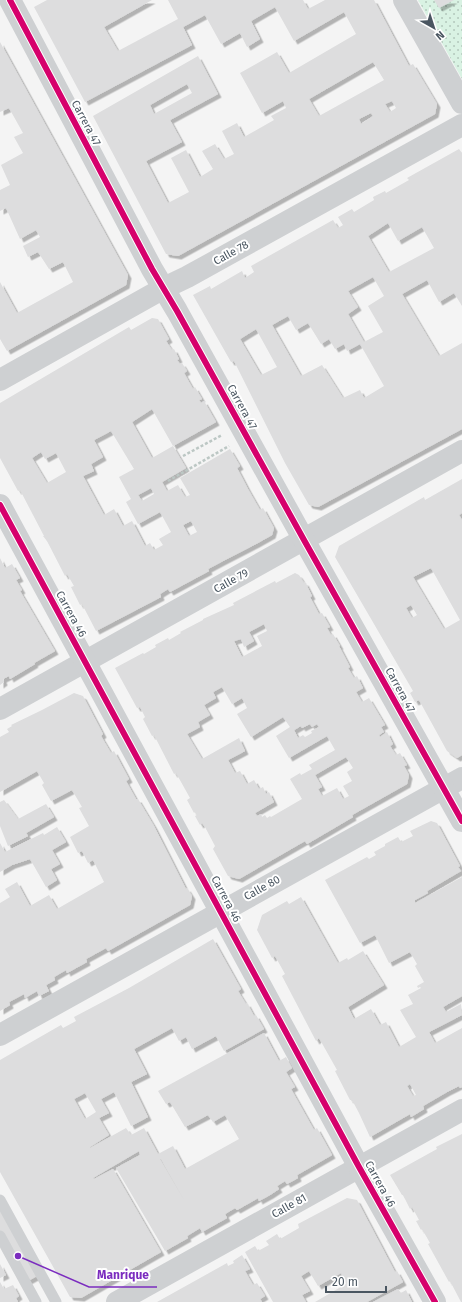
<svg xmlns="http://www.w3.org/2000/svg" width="462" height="1302" font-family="'Fira Sans',sans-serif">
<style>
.park{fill:url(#park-dots)}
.building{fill:#ddddde;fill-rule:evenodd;filter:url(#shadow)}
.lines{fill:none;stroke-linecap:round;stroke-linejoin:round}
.path{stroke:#bcc7c4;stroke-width:2.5;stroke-dasharray:3 2;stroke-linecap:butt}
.service{stroke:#ced0d2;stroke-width:11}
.minor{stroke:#ced0d2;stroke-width:22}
.tertiary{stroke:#ced0d2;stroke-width:22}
.cycleway-casing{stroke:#fff;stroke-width:8}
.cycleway{stroke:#d6006c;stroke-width:6}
.labels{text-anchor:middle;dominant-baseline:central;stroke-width:4;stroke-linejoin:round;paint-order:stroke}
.street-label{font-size:11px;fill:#4a5661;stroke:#fff}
.leader{fill:none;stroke:#7b2cbf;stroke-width:1.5}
.callout-dot{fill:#7b2cbf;stroke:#fff;stroke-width:1.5}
.callout-label{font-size:12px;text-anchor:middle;font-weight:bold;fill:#7b2cbf;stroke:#fff;stroke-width:4;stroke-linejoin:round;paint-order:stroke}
</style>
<defs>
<pattern id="park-dots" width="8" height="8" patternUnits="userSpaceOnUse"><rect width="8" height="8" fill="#d9f2e3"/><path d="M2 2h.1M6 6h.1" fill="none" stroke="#b2c7bb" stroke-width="1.8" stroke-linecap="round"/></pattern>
<filter id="shadow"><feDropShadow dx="3.5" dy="3.5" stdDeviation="0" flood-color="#0004"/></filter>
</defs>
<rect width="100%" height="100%" fill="#f4f4f4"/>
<path class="park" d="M418 0H462V79Z"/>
<g class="building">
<path d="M47 0H152L104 27 118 51 178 19 168 0H303L308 9 325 0H374L409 66 413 64 437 104 435 114 178 256 166 254 93 116 198 56 218 94 170 120 182 142 146 161 168 203 189 192 171 158 186 150 200 177 213 169 202 151 215 144 224 159 234 154 222 131 237 123 244 137 274 120 271 116 286 108 283 101 262 113 240 73 277 52 289 73 356 34 344 12 294 41 275 7 251 21 260 39 247 47 240 33 221 44 205 15 183 27 192 45 85 102 34 7ZM373 62 384 80 319 116 309 99ZM187 84 192 93 154 114 150 105ZM392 101 396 108 390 112 385 104ZM371 113 373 116 361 124 359 119Z"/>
<path d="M434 0H454L439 8Z"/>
<path d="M0 42 128 275 126 285 7 351 0 339V282L17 313 73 282 63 262 49 269 38 252 28 257 23 246 40 237 36 230 20 239 6 208 0 211V190L10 185 1 165 23 153 14 137 23 133 9 108 0 112Z"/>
<path d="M459 149 462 153V306L454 293 439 302 427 280 402 294 439 356 462 343V429L318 507 309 505 285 463 234 361 231 362 193 295 210 286 211 289 242 271 245 278 254 272 251 266 333 220 338 228 343 225 338 217 352 209 354 212 374 200 373 197 385 191 386 193 409 180 407 178ZM388 223 398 241 422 227 434 248 389 272 368 236ZM373 277 384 296 368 306 383 332 364 342 348 314 358 307 348 291ZM288 316 296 330 308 323 321 344 329 339 335 349 344 344 347 351 360 344 384 386 364 398 360 390 343 398 322 365 301 376 272 325ZM256 329 277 367 261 375 240 339Z"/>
<path d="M152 318 158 319 169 339 166 341 172 350 174 349 179 359 177 360 180 364 182 363 187 371 184 373 193 389 195 387 202 399 199 400 201 403 204 401 216 422 173 446 186 468 162 482 167 491 178 485 185 497 190 495 180 478 230 449 240 466 237 468 248 489 260 510 263 508 274 528 272 535 256 544 223 561 208 569 209 571 170 592 168 589 160 594 161 597 96 631 82 604 80 605 71 587 74 586 67 574 65 576 47 541 43 536H44L20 490 18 491 0 458V403L129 327 131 330ZM152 409 173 446 152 458 132 422ZM111 431 134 469 119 477 131 499 126 502 138 524 160 512 171 532 159 539 163 545 154 550 150 543 145 546 132 521 123 526 114 509 104 515 83 476 94 471 91 464 103 457 94 440ZM41 452 45 459 56 453 66 472 47 483 32 458ZM151 488 154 494 142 501 138 495ZM191 521 197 532 189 536 183 525Z"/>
<path d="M462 479V513L459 515 462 520V755L457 758 447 751 419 700 415 702 410 693 413 691 335 557 339 546 424 497 425 500ZM431 568 460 620 444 629 413 577ZM411 605 417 615 412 618 406 608Z"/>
<path d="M0 558 5 568 12 564 20 578 16 580 22 590 20 591 55 651 34 663 35 664 10 679 9 676 3 679 4 682 0 685Z"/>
<path d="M295 573 299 575 304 583 305 582 312 596 310 597 319 614 322 613 330 627 327 628 331 635 333 634 340 646H339L350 667 348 668 354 678 357 676 363 688 356 692 362 702 369 698 385 725 381 727 384 732 379 735 380 737 387 732 393 744 390 746 396 755 400 753 407 765 404 766 409 775 407 784 352 815 353 817 307 844 305 841 239 879 228 876 213 849 215 846 205 827 202 823 200 825 195 816 197 815 195 812 194 813 187 800 190 798 176 773 174 774 154 735 152 736 143 719 145 717 140 707 137 708 115 668 143 653 144 654 156 647 155 645 168 638 169 640 181 633 180 632 203 620V619L234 605 233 603 275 581 276 583ZM264 624 267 631 257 636 262 646 242 657 234 641 241 639 244 647 254 641 249 632ZM222 687 232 704 242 698 247 708 237 714 251 737 283 717 290 727 276 736 289 758 327 736 335 750 309 765 312 769 301 775 300 773 290 779 302 799 271 817 270 816 267 818 265 815 262 817 261 814 257 816 255 813 274 802 269 792 266 794 263 787 259 789 254 780 247 784 240 771 235 773 228 760 245 751 239 738 202 759 187 734 200 727 198 722 210 715 204 705 216 698 213 692ZM310 724 312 727 317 724 319 727 311 731 312 733 305 737 303 735 298 738 294 730 301 726 302 728ZM346 757 353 768 347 772 352 781 343 786 349 796 343 799 337 788 322 796 318 789 322 787 315 775Z"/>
<path d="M74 693 83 696 103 734 101 736 111 753 114 751 129 779 126 781 136 799H138L154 826 186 889 187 888 192 896 190 905 108 951 106 948 86 959 87 962 67 973 66 970 54 977 55 980 46 985 49 991 39 996 37 991 25 998 24 994 9 1002 10 1005 0 1011V903L10 897 5 889 17 882 30 906 49 895 57 909 104 882 93 860 88 863 82 851 78 853 70 837 89 826 79 808 82 807 72 790 51 801 42 785 44 783 37 771 0 792V737L9 732 7 729 12 726 11 725 42 710Z"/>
<path d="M4 800 18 819 46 804 54 817 26 833 28 836 8 846 0 826V802Z"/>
<path d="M431 821 437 823 460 866 458 867 461 871 427 891 428 893 415 900V903L462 877V996L443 1007 446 1012 461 1004 462 1015 429 1032 435 1043 462 1028V1087L460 1088 459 1086 447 1092 423 1106 424 1109 411 1117 410 1114 370 1137 359 1113 352 1100H350L335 1071 337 1070 319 1038 316 1041 282 976 285 974 275 956 272 958 257 930 262 915 287 901 289 904 301 897 338 963 347 958 348 960 363 951 384 985 348 1007 354 1019 371 1009 380 1025 386 1022 399 1047 416 1037 400 1010 413 1004 408 995 421 988 420 987 418 988 417 986 424 982 415 966 417 964 410 952 389 963 375 935 360 943 325 880 367 857 369 859 376 855 374 852 385 846V844L398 837 401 842 413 836 410 831ZM410 1084 416 1095 413 1096 407 1086Z"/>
<path d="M57 827 66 842 52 850 60 864 51 869 57 880 46 887 30 859 12 865 0 872V843L5 852 43 833 44 835Z"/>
<path d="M213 939 241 989 238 991 246 1004 247 1003 254 1016 256 1015 264 1029 224 1051 216 1036 192 1049 186 1037 179 1041 172 1028 134 1049 147 1074 131 1082 148 1117 131 1126 114 1092 101 1099 109 1113 99 1118 109 1135 90 1147V1148L126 1128 131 1135 144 1128 158 1154 173 1146 185 1169 239 1139 225 1115 213 1122 208 1115 185 1127 170 1102 166 1104 158 1091 264 1033 279 1061 286 1057 292 1068 286 1072 295 1087 291 1089 314 1130 317 1128 332 1155 297 1175 298 1178 287 1184 285 1181 277 1186 279 1189 270 1195 259 1201 258 1198 237 1210 235 1208 225 1214 227 1218 202 1232 200 1228 187 1236 188 1238 165 1251 116 1168 140 1155 139 1151 93 1178 94 1179 113 1169 161 1252 81 1298 70 1297 0 1172V1060L61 1025 63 1028 76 1021 74 1017 129 988ZM85 1093 96 1112 85 1119 74 1099ZM160 1159H161L184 1200Z"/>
<path d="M462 1134V1302H461L450 1281 449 1282 428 1244 430 1243 422 1229 421 1230 416 1221 419 1220 412 1207 410 1209 403 1195H402L390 1175 437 1149 436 1147Z"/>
<path d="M347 1198 357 1200 395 1272 397 1271 403 1282 367 1302H315L346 1284 341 1273 318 1286 309 1271 301 1276 310 1291 302 1295 306 1302H273L245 1252 255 1246 258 1251 269 1245 266 1241 277 1234 280 1239 299 1228 298 1224Z"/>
<path d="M0 1209 37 1276 26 1282 0 1235Z"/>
<path d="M242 1255 250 1269 245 1271 253 1285 257 1283 265 1296 260 1299 262 1302H157L227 1263 228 1266 234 1263 233 1261Z"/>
<path d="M0 1264 6 1275 0 1278Z"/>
<path d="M0 1282 4 1289 13 1285 19 1296 16 1298 18 1302H0Z"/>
<path d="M398 1289 401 1293 406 1290 412 1302H373Z"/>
</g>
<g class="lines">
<g class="path">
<path d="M183 456 222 435"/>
<path d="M168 481 229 446"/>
</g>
<g class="service">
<path d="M0 1200 56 1302"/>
<path d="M0 1236 36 1302"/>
</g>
<g class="minor">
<path d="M404 0 462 103"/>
<path d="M0 709 462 451"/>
<path d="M0 1035 462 778"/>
<path d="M117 1302 462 1110"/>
</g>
<g class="tertiary">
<path d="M10 0 152 269 177 311 304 540 462 821"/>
<path d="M0 380 164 288 187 277 462 125"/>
<path d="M0 505 359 1167 435 1302"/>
</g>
<g class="cycleway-casing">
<g id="cycleway">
<path d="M10 0 152 269 177 311 304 540 462 821"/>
<path d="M0 505 359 1167 435 1302"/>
</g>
</g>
<use href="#cycleway" class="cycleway"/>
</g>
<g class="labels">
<g class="street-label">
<text transform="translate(86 123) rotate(62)">Carrera 47</text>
<text transform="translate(231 253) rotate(-29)">Calle 78</text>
<text transform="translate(242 407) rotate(61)">Carrera 47</text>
<text transform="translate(231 581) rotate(-29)">Calle 79</text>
<text transform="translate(71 614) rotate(61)">Carrera 46</text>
<text transform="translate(400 690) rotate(61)">Carrera 47</text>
<text transform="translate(262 888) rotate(-29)">Calle 80</text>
<text transform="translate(226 899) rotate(62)">Carrera 46</text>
<text transform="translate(380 1184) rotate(61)">Carrera 46</text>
<text transform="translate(289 1206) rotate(-29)">Calle 81</text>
</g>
</g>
<path class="leader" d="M18 1256L89 1287H157"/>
<circle class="callout-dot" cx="18" cy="1256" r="4"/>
<g class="callout-label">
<text x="123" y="1279">Manrique</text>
</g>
<g transform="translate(434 28) rotate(141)" stroke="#ffffff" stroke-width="3" paint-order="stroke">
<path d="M0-3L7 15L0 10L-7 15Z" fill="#4a5661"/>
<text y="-6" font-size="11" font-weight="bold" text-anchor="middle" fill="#4a5661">N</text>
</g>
<path d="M326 1286v6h60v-6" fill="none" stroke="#4a5661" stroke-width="2"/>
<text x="332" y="1286" font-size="12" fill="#4a5661" stroke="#ffffff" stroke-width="3" paint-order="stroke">20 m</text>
</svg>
